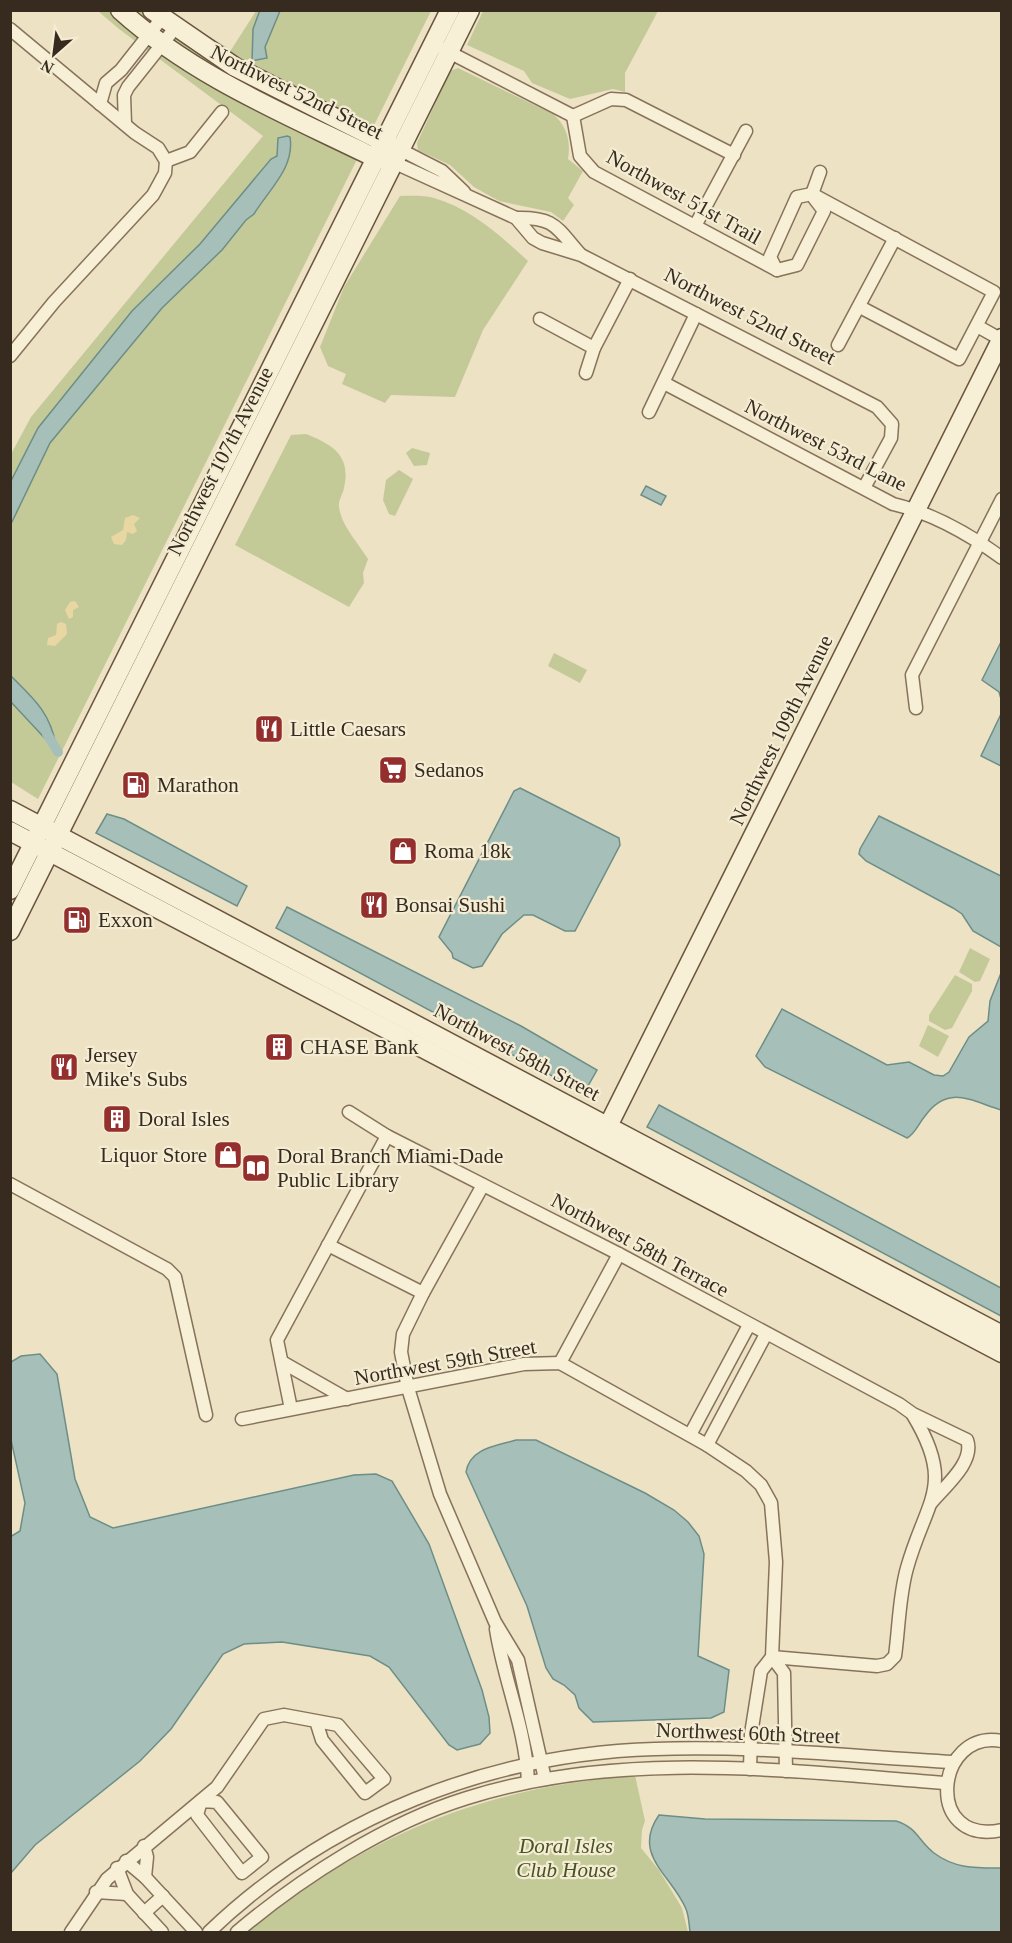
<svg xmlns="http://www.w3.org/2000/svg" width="1012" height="1943" font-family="'Times New Roman',serif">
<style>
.green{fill:#c3ca98}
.sand{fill:#e8d7a2}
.water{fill:#a6c0b9;stroke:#6d8e87;stroke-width:1.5}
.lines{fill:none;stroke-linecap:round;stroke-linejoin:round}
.canal{stroke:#a6c0b9;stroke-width:10}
.street-casing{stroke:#87735b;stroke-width:15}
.secondary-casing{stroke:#69553e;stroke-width:21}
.street{stroke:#f8efd7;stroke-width:12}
.secondary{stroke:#f8efd7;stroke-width:18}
.labels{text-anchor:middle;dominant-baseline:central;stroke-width:4.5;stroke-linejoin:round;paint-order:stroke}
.street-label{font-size:21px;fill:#372b1f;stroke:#f4ecd3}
.poi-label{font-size:21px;fill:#372b1f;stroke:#f4ecd3;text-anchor:start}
.park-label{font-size:21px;font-style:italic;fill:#465326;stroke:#f4ecd3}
</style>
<rect width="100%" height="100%" fill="#ede2c4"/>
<g class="green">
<path d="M98 11H168L231 50 256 11H431L38 799 11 782 10 456 31 417 263 136 119 29Z"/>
<path d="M483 11V10L658 11 625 73V92L613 89 570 99 532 83 524 71 467 45Z"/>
<path d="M458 68 553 114C567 126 571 142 568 159L583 171 568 198 574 205 563 221 551 212 499 201 474 187 450 165 418 150 417 143 450 71Z"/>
<path d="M400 196C411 196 423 195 434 198 470 208 501 236 528 261L483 330 455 397 391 395 385 403 342 384 346 374 328 366 320 347 344 287Z"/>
<path d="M306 434C334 445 351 456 344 488 343 494 338 501 339 506 340 524 359 544 368 559L363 573 364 583 349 607 235 545 291 435Z"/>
<path d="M412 448 430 453 427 465 414 466 406 453Z"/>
<path d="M399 470 413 479 395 516 389 514 383 500 386 480Z"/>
<path d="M554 653 587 670 580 683 548 666Z"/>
<path d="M970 948 990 959 980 981 975 982 959 972Z"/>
<path d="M955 975 972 984V991L952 1028 945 1030 929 1021V1015Z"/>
<path d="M928 1025 949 1036 938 1057 919 1046Z"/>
<path d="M635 1775 645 1821 642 1830 641 1848 659 1870 682 1908 688 1932H245C267 1912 293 1895 319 1879 421 1814 515 1786 635 1775Z"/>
</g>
<g class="sand">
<path d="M133 515 140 518 134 524 137 531 133 534 127 532 126 540 122 545 114 544 111 537 123 530 125 518Z"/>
<path d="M75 601 79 607 73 610V617L69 619 65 610 70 602Z"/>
<path d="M61 622 66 624 67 634 55 646 47 645 48 638 56 635 57 624Z"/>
</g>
<g class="water">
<path d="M260 10 280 11 265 47 267 58 252 61 253 29Z"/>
<path d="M287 136 290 137C295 168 269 189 254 214L246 220 222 250 162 308 50 443 11 524V481L38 428 132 311 200 244 271 159 277 156 278 138Z"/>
<path d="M646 486 666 496 661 505 641 495Z"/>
<path d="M1001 642V699L999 692 982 680Z"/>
<path d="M11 676C33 698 50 712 56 745L53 747 11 702Z"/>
<path d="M1001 714 1002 766H1001L981 756Z"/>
<path d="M520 788 619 838 620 845 575 931H565L533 915H524L502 934 482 966 473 968 453 958 452 953 439 937 514 791Z"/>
<path d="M107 814 124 819 247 886 237 906 96 833Z"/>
<path d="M879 816 1001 876V947L973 931 962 914 953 908 866 861 859 854 860 849Z"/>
<path d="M287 907 521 1026 597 1070 584 1093 276 928Z"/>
<path d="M1001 973V1110C971 1101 948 1084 925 1116 919 1123 915 1134 907 1138L765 1067 756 1056 782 1009 887 1065 909 1062 934 1075 943 1076 949 1072 969 1037 988 1021 990 1001Z"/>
<path d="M659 1105 1001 1288V1316L647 1127Z"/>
<path d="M40 1354 57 1374 75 1479 90 1517 113 1528 354 1475 376 1474 392 1481 429 1544 482 1690 489 1717 490 1733 480 1744 457 1750 449 1745 389 1667 370 1656 282 1642 244 1644 223 1654 171 1729 140 1761 35 1845 11 1873 10 1537 20 1531 25 1503 11 1440V1362L21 1356Z"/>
<path d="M516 1440H536L645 1493 674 1510 688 1522 699 1536 704 1554 698 1656 729 1670 724 1712 711 1718 593 1722 579 1708 575 1695 564 1685 553 1679 546 1668 527 1606 466 1472C470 1448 496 1446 516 1440Z"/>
<path d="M659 1815 705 1819 896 1821C918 1828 918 1841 934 1853 955 1869 977 1868 1001 1868V1932H690C689 1925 689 1916 686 1909 672 1875 631 1855 659 1815Z"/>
</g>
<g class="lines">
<path class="canal" d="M47 734 58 752"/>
<g class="street-casing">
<g id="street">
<path d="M10 29 135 133 158 148 166 161 165 173 153 195 54 302 10 356"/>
<path d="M443 49 573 116"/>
<path d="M100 104 106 83 121 70 162 18"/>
<path d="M573 116 580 156 594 172 777 270"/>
<path d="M573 116 611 99 626 100 734 155"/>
<path d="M125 124 124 95 128 87 175 28"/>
<path d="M401 150 442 171 464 192"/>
<path d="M166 161 190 152 222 112"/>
<path d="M395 163 516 218 533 238 542 243 581 255 877 407 892 424 891 438 864 488"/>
<path d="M812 194 994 292 959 359 860 307"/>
<path d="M812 194 820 172"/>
<path d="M516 218C555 217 556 227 580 254"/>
<path d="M695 226 746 131"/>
<path d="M776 269 770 257 797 197 812 194"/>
<path d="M777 270 797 265 824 211 814 198"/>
<path d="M540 319 594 348"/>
<path d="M977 326 1002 340"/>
<path d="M838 345 895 238"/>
<path d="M586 373 594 348 630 279"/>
<path d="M664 383 893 504C932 513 969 534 1002 558"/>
<path d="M649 412 696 314"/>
<path d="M916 708 912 675 1002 499"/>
<path d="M349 1112 387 1136 619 1254 899 1404 913 1414 967 1440C975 1462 945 1486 931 1503"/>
<path d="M10 1184 167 1269 175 1277 206 1415"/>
<path d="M483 1185 423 1293 403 1334 401 1352 408 1388 440 1494 495 1622 518 1660 545 1779"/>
<path d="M328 1245 423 1293"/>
<path d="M282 1362 347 1399"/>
<path d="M560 1363 619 1254"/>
<path d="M291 1409 277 1340 387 1136"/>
<path d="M242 1419 524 1364 560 1363 707 1445 746 1471 761 1485 771 1503 776 1562 772 1657 761 1671 751 1734 750 1769"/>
<path d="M690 1435 749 1325"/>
<path d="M707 1445 766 1334"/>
<path d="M496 1629C504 1681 526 1729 528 1782"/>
<path d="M772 1657 877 1666 887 1664 895 1656C899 1627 899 1596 907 1568 926 1500 956 1486 913 1415"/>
<path d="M772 1657 784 1673 786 1771"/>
<path d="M1002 1741C935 1728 923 1847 1002 1830"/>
<path d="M201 1801 217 1802 262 1857 242 1873 197 1815Z"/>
<path d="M144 1846 147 1857 145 1877"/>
<path d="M126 1861 145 1877 196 1932"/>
<path d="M117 1868 127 1894 162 1932"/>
<path d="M96 1892 127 1894"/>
<path d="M144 1913 163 1896"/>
<path d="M71 1932 107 1879 217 1787 264 1719 284 1715 338 1725 384 1779 365 1793 322 1740 316 1721"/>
<path d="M209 1932C329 1817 489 1754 655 1749 754 1745 855 1757 954 1762"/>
<path d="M237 1932C301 1878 386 1823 467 1798 622 1749 787 1771 946 1783"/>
</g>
</g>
<g class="secondary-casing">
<g id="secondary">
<path d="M120 10C192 75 281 112 367 154L387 160"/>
<path d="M152 10 235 67 393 147"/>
<path d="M10 810 1002 1335"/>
<path d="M10 831 1002 1353"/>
<path d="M10 890 450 10"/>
<path d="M10 931 470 10"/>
<path d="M608 1126 1002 338"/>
</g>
</g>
<use href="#street" class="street"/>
<use href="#secondary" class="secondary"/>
</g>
<defs>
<g id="restaurant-square" transform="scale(1.5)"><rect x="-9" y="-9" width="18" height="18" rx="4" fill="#942f2d" stroke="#f4ecd3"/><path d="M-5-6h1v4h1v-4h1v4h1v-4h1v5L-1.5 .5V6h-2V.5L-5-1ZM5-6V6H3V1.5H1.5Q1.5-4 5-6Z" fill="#fff"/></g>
<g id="supermarket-square" transform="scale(1.5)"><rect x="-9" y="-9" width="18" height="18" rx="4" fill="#942f2d" stroke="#f4ecd3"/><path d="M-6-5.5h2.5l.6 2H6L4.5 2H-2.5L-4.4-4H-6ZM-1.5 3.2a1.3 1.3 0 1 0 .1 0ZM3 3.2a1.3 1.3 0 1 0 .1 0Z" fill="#fff"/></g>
<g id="fuel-square" transform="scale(1.5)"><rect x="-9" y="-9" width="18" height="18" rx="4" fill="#942f2d" stroke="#f4ecd3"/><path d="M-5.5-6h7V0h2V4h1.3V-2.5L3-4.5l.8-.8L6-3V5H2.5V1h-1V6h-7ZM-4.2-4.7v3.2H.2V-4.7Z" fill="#fff"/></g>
<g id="shop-square" transform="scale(1.5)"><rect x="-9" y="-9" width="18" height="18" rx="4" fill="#942f2d" stroke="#f4ecd3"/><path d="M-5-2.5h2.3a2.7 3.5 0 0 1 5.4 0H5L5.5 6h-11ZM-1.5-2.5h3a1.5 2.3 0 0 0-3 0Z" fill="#fff"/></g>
<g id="building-square" transform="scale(1.5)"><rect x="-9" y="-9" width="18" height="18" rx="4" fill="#942f2d" stroke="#f4ecd3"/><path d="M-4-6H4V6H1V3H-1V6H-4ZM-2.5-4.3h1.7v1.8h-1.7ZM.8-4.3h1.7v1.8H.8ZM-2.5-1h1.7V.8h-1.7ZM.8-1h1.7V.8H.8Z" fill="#fff"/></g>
<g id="library-square" transform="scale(1.5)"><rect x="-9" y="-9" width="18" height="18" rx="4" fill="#942f2d" stroke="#f4ecd3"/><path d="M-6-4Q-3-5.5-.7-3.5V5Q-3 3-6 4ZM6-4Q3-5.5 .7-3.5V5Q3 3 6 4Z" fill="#fff"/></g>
</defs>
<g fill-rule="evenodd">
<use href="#restaurant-square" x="269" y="729"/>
<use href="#supermarket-square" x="393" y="770"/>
<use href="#fuel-square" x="136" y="785"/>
<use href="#shop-square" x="403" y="851"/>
<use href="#restaurant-square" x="374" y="905"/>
<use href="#fuel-square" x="77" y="920"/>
<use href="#building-square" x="279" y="1047"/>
<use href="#restaurant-square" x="64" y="1067"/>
<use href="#building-square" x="117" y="1119"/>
<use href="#shop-square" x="228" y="1155"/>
<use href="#library-square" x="256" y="1168"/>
</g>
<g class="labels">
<g class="street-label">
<text transform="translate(297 92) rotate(26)">Northwest 52nd Street</text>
<text transform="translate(684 197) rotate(29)">Northwest 51st Trail</text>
<text transform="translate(750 316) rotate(27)">Northwest 52nd Street</text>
<text transform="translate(826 445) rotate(27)">Northwest 53rd Lane</text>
<text transform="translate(220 461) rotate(-63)">Northwest 107th Avenue</text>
<text transform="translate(781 730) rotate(-64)">Northwest 109th Avenue</text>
<text transform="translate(517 1052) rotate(28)">Northwest 58th Street</text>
<text transform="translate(640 1245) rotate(28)">Northwest 58th Terrace</text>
<text transform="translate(445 1362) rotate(-10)">Northwest 59th Street</text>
<text transform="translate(748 1733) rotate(2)">Northwest 60th Street</text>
</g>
<g class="poi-label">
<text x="290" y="729">Little Caesars</text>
<text x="414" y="770">Sedanos</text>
<text x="157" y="785">Marathon</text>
<text x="424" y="851">Roma 18k</text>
<text x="395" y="905">Bonsai Sushi</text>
<text x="98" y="920">Exxon</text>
<text x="300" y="1047">CHASE Bank</text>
<text x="85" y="1055">Jersey<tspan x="85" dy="24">Mike's Subs</tspan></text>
<text x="138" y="1119">Doral Isles</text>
<text x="207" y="1155" text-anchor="end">Liquor Store</text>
<text x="277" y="1156">Doral Branch Miami-Dade<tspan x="277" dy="24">Public Library</tspan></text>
</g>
<g class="park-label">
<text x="566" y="1846">Doral Isles<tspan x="566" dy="24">Club House</tspan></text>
</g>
</g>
<rect width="1012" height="1943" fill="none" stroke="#372b1f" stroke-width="24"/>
<g transform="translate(54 54) rotate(208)" stroke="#f4ecd3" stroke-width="4.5" paint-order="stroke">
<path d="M0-4.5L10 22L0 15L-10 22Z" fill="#372b1f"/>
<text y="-9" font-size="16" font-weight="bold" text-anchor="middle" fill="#372b1f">N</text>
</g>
</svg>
